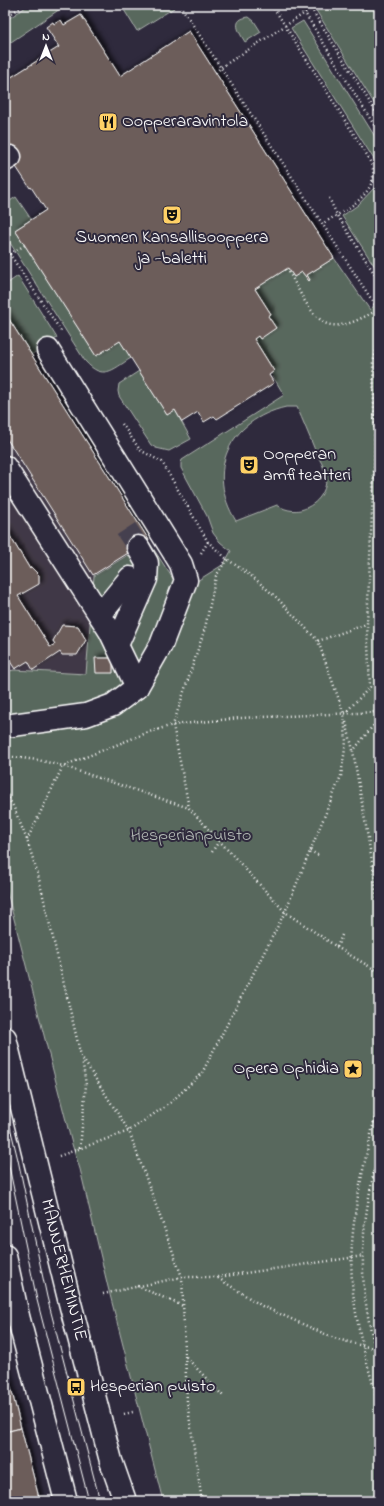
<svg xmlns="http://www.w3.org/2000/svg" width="384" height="1506" font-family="'Indie Flower',sans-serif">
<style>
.built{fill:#413946}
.green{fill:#59675d;stroke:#acb3ae;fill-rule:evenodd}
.building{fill:#6c5d5a;stroke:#fff;filter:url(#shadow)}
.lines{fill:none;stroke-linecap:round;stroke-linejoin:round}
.minor-tunnel{stroke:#443f50;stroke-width:22;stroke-dasharray:22 11;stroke-linecap:butt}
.minor-casing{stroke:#fff;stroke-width:25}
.major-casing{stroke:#fff;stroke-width:25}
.path{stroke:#fff;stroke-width:2.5;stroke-dasharray:1 3;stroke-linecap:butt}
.minor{stroke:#2f2a3d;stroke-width:22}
.major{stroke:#2f2a3d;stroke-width:22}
.tram{stroke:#fff;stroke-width:1}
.labels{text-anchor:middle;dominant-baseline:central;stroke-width:4;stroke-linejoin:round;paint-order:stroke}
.poi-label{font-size:18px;fill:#fff;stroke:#2f2a3d;text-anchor:start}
.park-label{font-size:18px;fill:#b4bbb6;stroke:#2f2a3d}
.street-label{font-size:18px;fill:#fff;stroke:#2f2a3d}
</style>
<defs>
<filter id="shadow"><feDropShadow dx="3.5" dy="-3.5" stdDeviation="2" flood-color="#0009"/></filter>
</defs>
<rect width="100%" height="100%" fill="#2f2a3d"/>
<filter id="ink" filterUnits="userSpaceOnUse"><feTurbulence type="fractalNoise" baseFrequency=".025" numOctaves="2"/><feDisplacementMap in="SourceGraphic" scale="8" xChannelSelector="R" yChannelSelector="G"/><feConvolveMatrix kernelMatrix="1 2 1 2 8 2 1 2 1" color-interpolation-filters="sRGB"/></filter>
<g filter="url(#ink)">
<path class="built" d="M5 313 149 540V542L94 576 86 674 14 670 5 672Z"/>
<g class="green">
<path d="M29 5H66L5 46V21Z"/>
<path d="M121 5H172L174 8 137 31Z"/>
<path d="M313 5H379V111L317 12Z"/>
<path d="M249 17 254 21 261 32 245 42C239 32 230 19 249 17Z"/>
<path d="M303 21 379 143V176L376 172 375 161 291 28Z"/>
<path d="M375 187H379V273L342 216 358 205Z"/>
<path d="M16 197 31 219 15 230 96 356 120 341 131 358C112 370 103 381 85 361L5 235V204Z"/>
<path d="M334 258 370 310 379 300V1501H163L108 1287 80 1169 72 1144 5 884V672L14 670 86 674 94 576 149 542 181 591 224 564 231 551 220 542 213 533 207 516 181 468V463L182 460 284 395 271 373 274 371 254 339 258 336 260 338 276 328 268 316 271 314 255 289 288 268 294 277 302 272 309 281 310 280 307 275ZM286 407H297C303 421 309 435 315 450 317 456 322 462 324 469 330 484 322 500 308 507 298 513 286 511 277 505L236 521C205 471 229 420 286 407Z"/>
<path d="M18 276 57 338 31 355 5 313V285Z"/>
<path d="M139 371 167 415 175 410 191 439 169 451 156 448 151 445 119 396 118 391 119 384Z"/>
</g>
<g class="building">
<path d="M81 15 120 76 189 31 334 258 307 275 310 280 309 281 302 272 294 277 288 268 255 289 271 314 268 316 276 328 260 339 258 336 254 339 274 371 269 375 274 383 217 419 214 416 204 422 198 412 182 422 175 410 167 415 120 341 96 356 15 230 46 210 31 187 30 188 5 150V101L6 100 5 81 59 47 46 27 53 22 54 24 61 20 64 25Z"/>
<path d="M5 313 149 540 93 575 5 436Z"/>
<path d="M5 528 30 569 31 567 39 575V584L18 596 50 647 55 644 53 641 62 625 78 626 86 640 77 655H62L60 652 33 670 28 661 15 669 5 654Z"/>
<path d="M95 658H113V673H96Z"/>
<path d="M5 1364 21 1428 5 1432Z"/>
<path d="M21 1428 38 1494 40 1501H5V1432Z"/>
</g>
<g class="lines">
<path class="minor-tunnel" d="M126 529 138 547"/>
<g class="minor-casing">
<g id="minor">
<path d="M5 160 10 157"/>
<path d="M5 467 110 631 137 687"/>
<path d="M100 615 130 578"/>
<path d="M117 645 146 579 147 563 138 547"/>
<path d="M5 726 86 715 113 705 137 687 161 645 186 580 181 564 48 350"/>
</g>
</g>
<g class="major-casing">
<g id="major">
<path d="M5 1038 70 1303 111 1461 125 1501"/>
<path d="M5 1256 18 1316 66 1501"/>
</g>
</g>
<g class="path">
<path d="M180 5 379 311"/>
<path d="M272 5 367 155C369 160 372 165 373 170 376 197 341 212 322 224"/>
<path d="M300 5 379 133"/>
<path d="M309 5 379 117"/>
<path d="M5 11 15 5"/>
<path d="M5 17 25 5"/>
<path d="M216 73 220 68 311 9"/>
<path d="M372 181H379"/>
<path d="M329 198 337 215 379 281"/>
<path d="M5 247 61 331"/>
<path d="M10 254 25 245"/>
<path d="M289 272C298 288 307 310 322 321 326 325 335 326 340 325 353 324 367 315 378 310"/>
<path d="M122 424 140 450 162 462 208 542 227 559 254 578 277 598 318 641 344 714 370 687 367 624 375 447 373 363 379 340"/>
<path d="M201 553 208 542"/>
<path d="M227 559 216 576 205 628 173 725 189 808 285 912 343 951 379 972"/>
<path d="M318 641 367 624"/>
<path d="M379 720 372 727 353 751 373 867 379 917"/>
<path d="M346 722 353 750"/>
<path d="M5 756 38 760 63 766 189 808"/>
<path d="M5 791 14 808 27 840 38 875 81 1056 129 1131 182 1277 187 1402 202 1501"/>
<path d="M27 840 63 766 149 732 173 725 239 718 379 712"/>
<path d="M310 851 318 855"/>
<path d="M212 852 219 841"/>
<path d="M337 947 342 935"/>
<path d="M379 1099C365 1164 344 1233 354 1300 359 1336 369 1371 379 1406"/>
<path d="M80 1148 86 1085 82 1058"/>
<path d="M379 1150C371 1184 363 1221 363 1256 362 1292 369 1328 379 1362"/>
<path d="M59 1156 129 1131 170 1103 202 1073 285 912 341 776 346 742 344 714"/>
<path d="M218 1278 262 1306 334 1338 363 1346 375 1348"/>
<path d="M137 1286 183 1306"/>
<path d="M103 1294 182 1277H218L363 1256"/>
<path d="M186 1357 224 1397"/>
<path d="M124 1414 133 1412"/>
</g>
<use href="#minor" class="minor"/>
<use href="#major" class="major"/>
<g class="tram">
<path d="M5 1106 18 1160 47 1297 100 1501"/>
<path d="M5 1147 37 1300 89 1501"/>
</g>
</g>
</g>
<defs>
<g id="restaurant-square" transform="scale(1)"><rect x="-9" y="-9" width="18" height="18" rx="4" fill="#ffd166" stroke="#2f2a3d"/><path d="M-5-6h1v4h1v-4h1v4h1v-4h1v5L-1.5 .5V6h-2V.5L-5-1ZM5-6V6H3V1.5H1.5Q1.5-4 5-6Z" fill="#111"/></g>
<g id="theatre-square" transform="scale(1)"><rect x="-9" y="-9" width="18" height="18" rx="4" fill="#ffd166" stroke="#2f2a3d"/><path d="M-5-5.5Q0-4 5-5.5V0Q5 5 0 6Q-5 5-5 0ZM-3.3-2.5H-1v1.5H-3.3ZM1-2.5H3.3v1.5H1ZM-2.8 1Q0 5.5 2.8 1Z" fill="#111"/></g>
<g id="sight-square" transform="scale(1)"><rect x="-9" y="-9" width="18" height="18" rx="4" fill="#ffd166" stroke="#2f2a3d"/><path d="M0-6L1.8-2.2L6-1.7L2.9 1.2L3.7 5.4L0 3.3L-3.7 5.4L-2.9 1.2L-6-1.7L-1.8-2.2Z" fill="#111"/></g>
<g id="bus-square" transform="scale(1)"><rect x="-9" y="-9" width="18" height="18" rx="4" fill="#ffd166" stroke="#2f2a3d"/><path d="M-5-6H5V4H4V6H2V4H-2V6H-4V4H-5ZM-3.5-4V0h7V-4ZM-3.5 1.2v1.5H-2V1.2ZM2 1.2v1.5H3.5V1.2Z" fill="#111"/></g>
</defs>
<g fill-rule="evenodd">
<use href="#restaurant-square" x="108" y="122"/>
<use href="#theatre-square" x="172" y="215"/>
<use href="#theatre-square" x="249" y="465"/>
<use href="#sight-square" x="353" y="1069"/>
<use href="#bus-square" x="76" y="1387"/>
</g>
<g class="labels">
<g class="poi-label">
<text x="122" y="122">Oopperaravintola</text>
<text x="172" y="238" text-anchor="middle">Suomen Kansallisooppera<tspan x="172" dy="21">ja -baletti</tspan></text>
<text x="263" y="455">Oopperan<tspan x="263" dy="21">amfiteatteri</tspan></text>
<text x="339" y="1069" text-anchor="end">Opera Ophidia</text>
<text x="90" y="1387">Hesperian puisto</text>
</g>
<g class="park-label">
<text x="191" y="836">Hesperianpuisto</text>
</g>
<g class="street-label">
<text transform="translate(63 1270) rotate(76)">MANNERHEIMINTIE</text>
</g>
</g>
<rect width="384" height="1506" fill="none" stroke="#2f2a3d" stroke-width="20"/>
<rect x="10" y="10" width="364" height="1486" fill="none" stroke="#fff" stroke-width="1.5" filter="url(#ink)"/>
<g transform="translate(46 46)" stroke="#2f2a3d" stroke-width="3" paint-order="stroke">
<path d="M0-3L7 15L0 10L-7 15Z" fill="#ffffff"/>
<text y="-6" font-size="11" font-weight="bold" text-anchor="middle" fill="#ffffff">N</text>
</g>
</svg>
